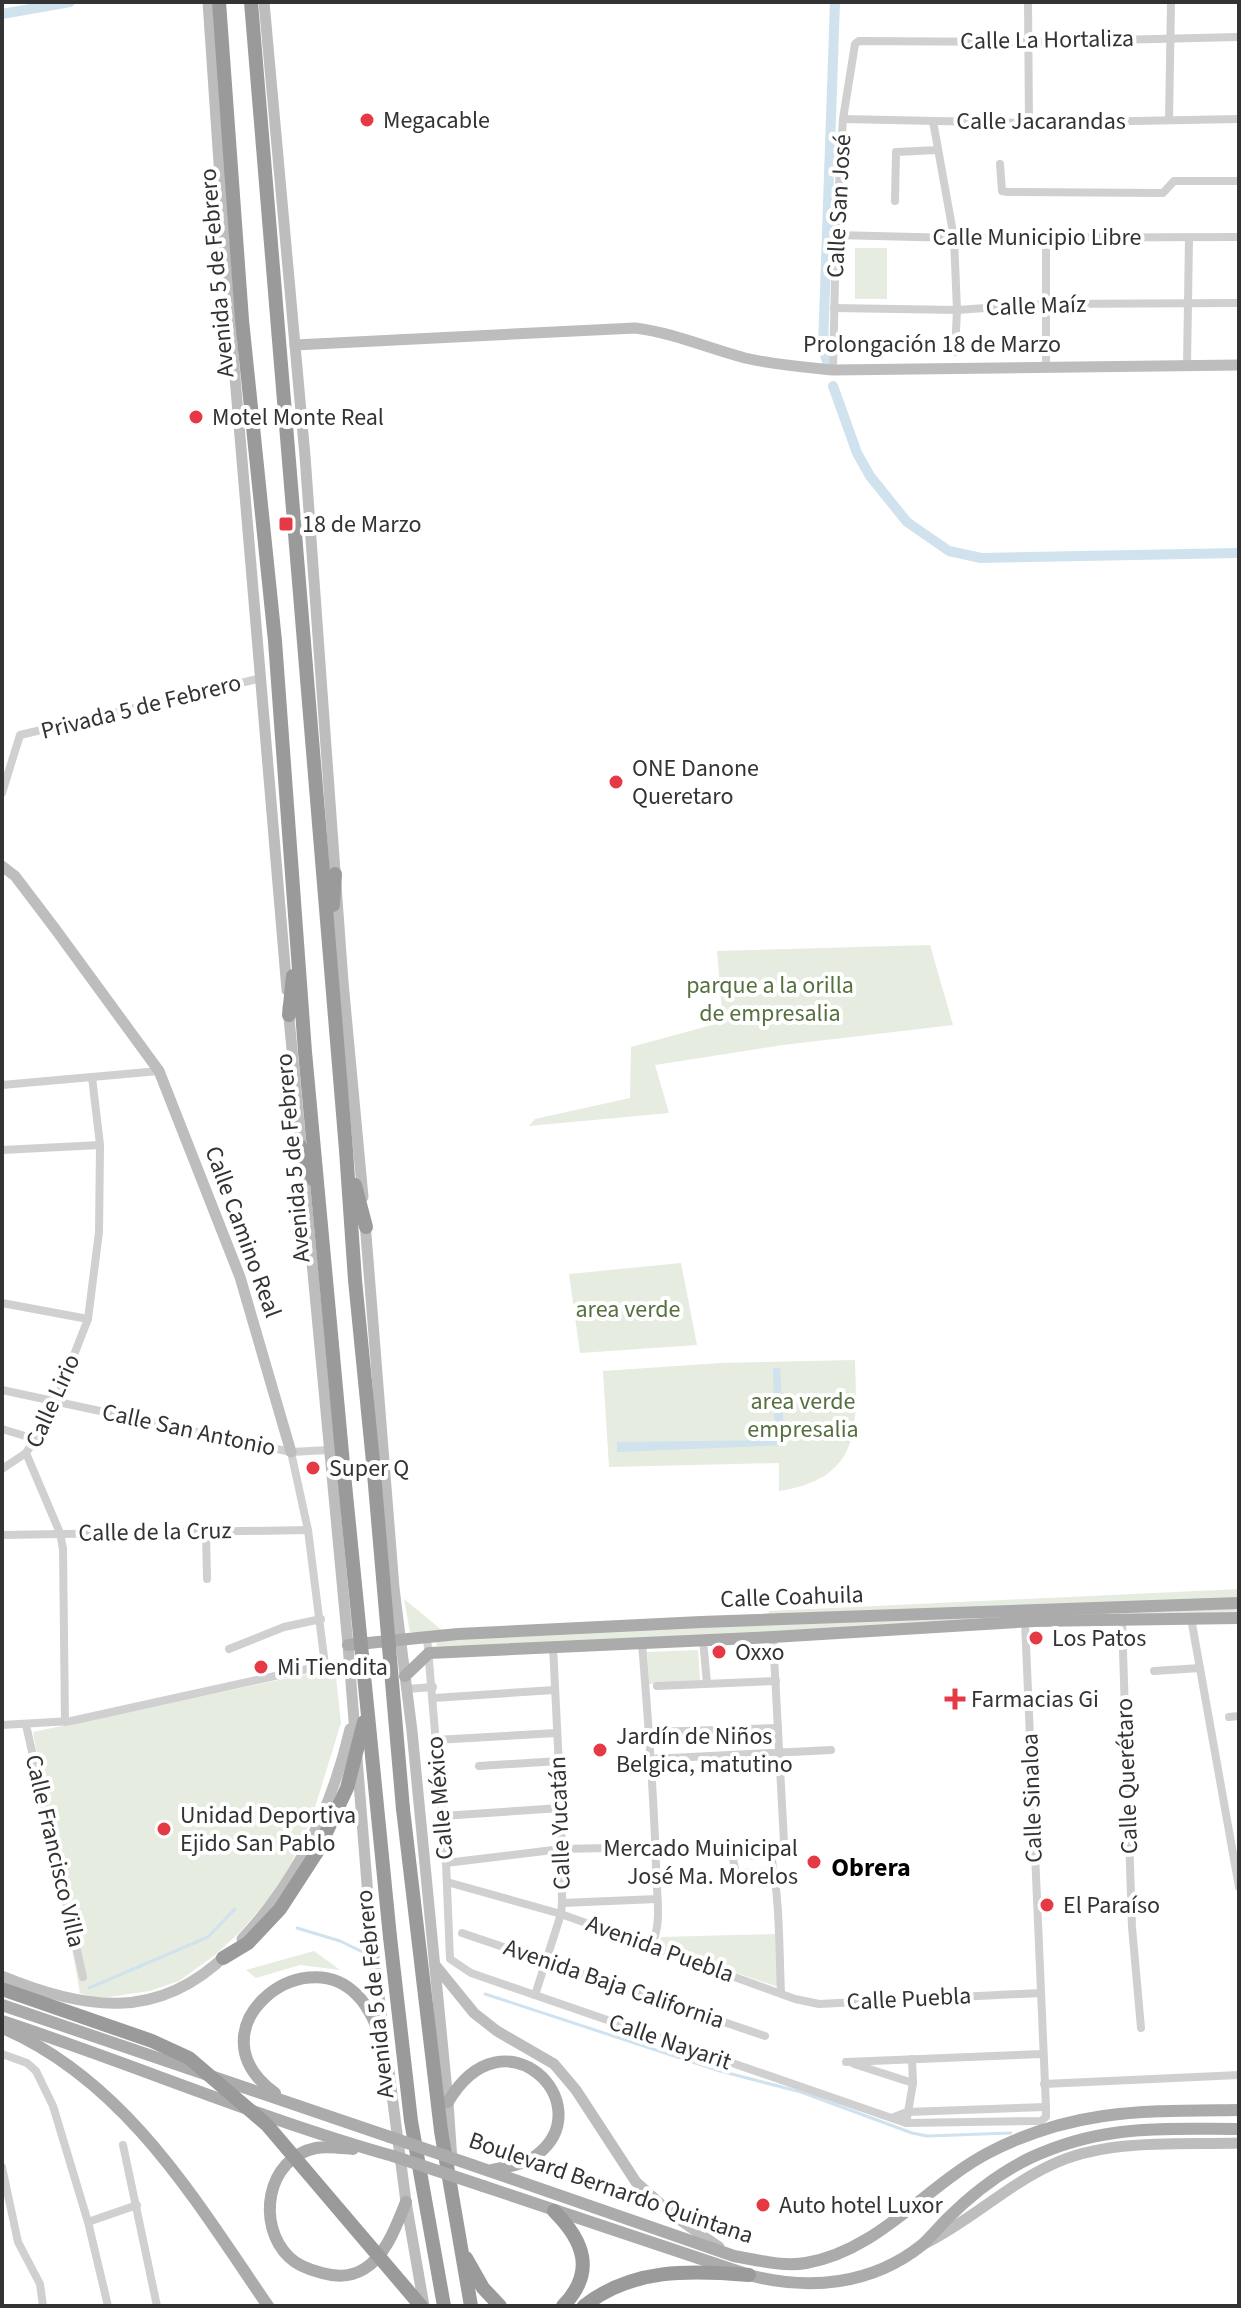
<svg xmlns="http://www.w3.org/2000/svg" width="1241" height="2308" font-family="'Source Sans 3',sans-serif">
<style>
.green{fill:#e6ecdf}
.water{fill:#cfe2ee}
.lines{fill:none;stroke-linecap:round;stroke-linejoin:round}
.stream{stroke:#cfe2ee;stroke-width:3}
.canal{stroke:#cfe2ee;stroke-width:10}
.street{stroke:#d0d0d0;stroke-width:8}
.secondary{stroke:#bdbdbd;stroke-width:11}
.primary{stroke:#ababab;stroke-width:12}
.highway{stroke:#9a9a9a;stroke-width:14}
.primary-bridge{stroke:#ababab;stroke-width:12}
.highway-bridge{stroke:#9a9a9a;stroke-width:14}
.poi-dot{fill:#e63946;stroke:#fff;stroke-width:3}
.labels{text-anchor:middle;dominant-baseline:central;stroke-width:8;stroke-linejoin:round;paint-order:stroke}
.street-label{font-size:24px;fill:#333;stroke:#fff}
.poi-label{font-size:24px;fill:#333;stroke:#fff;text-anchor:start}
.park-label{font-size:24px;fill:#56703f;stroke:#fff}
.neighbourhood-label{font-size:26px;font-weight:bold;fill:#000;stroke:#fff}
</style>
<rect width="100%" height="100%" fill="#fff"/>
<g class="green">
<rect x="855" y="248" width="32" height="51"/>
<path d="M930 945 953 1025 783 1045 655 1065 669 1113 529 1126 535 1119 630 1098 631 1047 723 1022 717 951Z"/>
<path d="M681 1263 697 1345 580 1353 569 1274Z"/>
<path d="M855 1360C857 1428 862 1478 779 1491V1463L609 1467 603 1371 721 1363Z"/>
<path d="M1239 1589V1612L1121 1615 653 1643 437 1646 434 1634 410 1632 404 1599 443 1631 767 1621 769 1611Z"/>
<path d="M698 1650 700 1682 649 1684 647 1652Z"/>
<path d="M335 1668 341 1723 312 1817 288 1871 271 1896 240 1932 215 1955 179 1981 150 1991 95 1999 80 1993 33 1732Z"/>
<path d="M778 1934 781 1988 660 1947 661 1937Z"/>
<path d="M314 1951 340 1970 300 1965 256 1978 246 1970Z"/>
</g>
<path class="water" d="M773 1368H780L785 1445 617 1452V1442L775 1440Z"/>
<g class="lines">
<g class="stream">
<path d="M297 1928 340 1941 371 1956"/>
<path d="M89 1988 208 1937 235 1909"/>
<path d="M485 1994 720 2071 801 2092 912 2133 927 2136 1011 2133"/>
</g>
<g class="canal">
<path d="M2 14 70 2"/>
<path d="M828 365 823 348 835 2"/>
<path d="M833 386 857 453 870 476 907 522 949 551 981 558 1239 553"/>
</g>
<g class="street">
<path d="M1028 2 1029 123"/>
<path d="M843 119 1029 123 1239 119"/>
<path d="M1169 120 1171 2"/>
<path d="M933 121 954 238 957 310 955 352"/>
<path d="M1000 164 1002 191 1008 192 1163 193 1174 181H1239"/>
<path d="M895 201 896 152 938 150"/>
<path d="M836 235 954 238 1239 237"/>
<path d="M1046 237V366"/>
<path d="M834 308 957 310 1045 304 1239 303"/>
<path d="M1187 366 1189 238"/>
<path d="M833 370 836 235 843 119 855 44 859 41 1030 42 1239 37"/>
<path d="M2 793 20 735 262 678"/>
<path d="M2 1085 159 1071"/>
<path d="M2 1150 100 1145"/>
<path d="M2 1303 88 1319"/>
<path d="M2 1390 291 1452 329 1450"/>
<path d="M2 1429 35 1439"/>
<path d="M26 1453 60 1533 63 1549 65 1722"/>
<path d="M2 1469 26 1453 35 1439 56 1401 88 1319 99 1232 100 1145 92 1077"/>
<path d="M206 1532 207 1579"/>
<path d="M2 1535 308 1530"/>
<path d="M1191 1618 1239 1887"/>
<path d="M1122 1620 1132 1927 1141 2028"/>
<path d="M427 1637 446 1863 450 1959 471 1973 906 2123 1041 2121 1046 2117V2107L1025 1622"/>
<path d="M773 1637 784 1842"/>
<path d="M703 1640 707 1683"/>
<path d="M642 1643C648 1718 654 1792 656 1867 656 1893 663 1924 651 1946"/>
<path d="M229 1649 284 1627 321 1619"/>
<path d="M1154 1671 1200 1668"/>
<path d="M657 1686 776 1681"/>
<path d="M407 1689 433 1687"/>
<path d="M434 1698 554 1690"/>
<path d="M1229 1717 1239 1716"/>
<path d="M2 1725 71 1721 325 1665 308 1530 291 1452"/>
<path d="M26 1725 83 1977"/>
<path d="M651 1732 778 1728"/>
<path d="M435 1740 556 1733"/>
<path d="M651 1759 831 1750"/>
<path d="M479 1766 559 1761"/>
<path d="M442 1816 561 1808"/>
<path d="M446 1863 561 1849 655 1847"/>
<path d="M774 1872 736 1873 733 1859 735 1856 771 1855C780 1900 779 1947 781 1993"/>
<path d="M447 1882 561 1914 795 1999 819 2004 1040 1993"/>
<path d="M562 1903 657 1899"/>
<path d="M462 1933 765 2036"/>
<path d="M535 1995 561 1914 562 1903 561 1808 553 1646"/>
<path d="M2 2054 27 2063 36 2071 53 2106 88 2222 108 2306"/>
<path d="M846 2062 1043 2054"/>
<path d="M854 2064 913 2083"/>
<path d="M1044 2084 1239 2075"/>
<path d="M894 2117 907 2112 1046 2107"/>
<path d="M907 2118 913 2083 912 2059"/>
<path d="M123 2145 157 2306"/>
<path d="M2 2167 18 2242 40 2284 43 2306"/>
<path d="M88 2222 137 2205"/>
</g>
<g class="secondary">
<path d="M208 2 228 295 287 990"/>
<path d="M264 2 305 456 343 982 363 1197"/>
<path d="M295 345 635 328C674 333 707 348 745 358 774 365 804 367 833 370L1239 365"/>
<path d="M2 866 15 876 56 930 159 1071 240 1277 291 1452"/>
<path d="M288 1007 348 1645 371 1934 406 2202 424 2306"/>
<path d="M365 1222 394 1588 412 1731 448 2102 452 2161"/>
<path d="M242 1939C297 1880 332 1807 350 1729"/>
<path d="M435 1965 474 2013 497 2031 554 2064 576 2090 636 2182 673 2215 719 2247"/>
<path d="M2 1976C84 2010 158 2022 227 1954"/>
<path d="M926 2243C970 2221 1006 2186 1051 2165 1107 2138 1179 2145 1239 2143"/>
</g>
<g class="primary">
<path d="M348 1645 458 1634 701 1622 1239 1603"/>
<path d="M405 1676 429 1653 773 1637 1034 1621 1239 1618"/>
<path d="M2 2005 390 2137"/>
<path d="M2 2021C133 2064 261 2119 393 2156"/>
<path d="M5 2029C126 2082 196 2201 268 2306"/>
<path d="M275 2093C189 2031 302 1938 357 1995 372 2010 378 2031 385 2050"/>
<path d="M448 2102C504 2006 601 2104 538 2154 526 2164 507 2167 492 2170"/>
<path d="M353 2149C341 2148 327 2146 316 2148 266 2158 256 2225 289 2257 298 2266 310 2270 322 2273 336 2277 351 2277 364 2269 386 2256 397 2224 406 2202"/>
<path d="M472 2165 734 2256C757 2260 783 2267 806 2263 878 2251 927 2185 988 2153 1074 2108 1146 2111 1239 2110"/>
<path d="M483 2186 749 2275C809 2291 872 2285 922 2245 931 2237 939 2227 947 2219 972 2194 999 2173 1030 2158 1103 2124 1162 2129 1239 2129"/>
</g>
<g class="highway">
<path d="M219 2 242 320 275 641 305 1052 343 1464"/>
<path d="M251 2 346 1150 355 1280 373 1462"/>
<path d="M333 905 335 874"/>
<path d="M289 1015 293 976"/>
<path d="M300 1146 313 1179"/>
<path d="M355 1185 366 1227"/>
<path d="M403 1809 441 2131 471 2306"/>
<path d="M390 1937 411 2121 444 2306"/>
<path d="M554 2211C584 2241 596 2272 563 2306"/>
<path d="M466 2258 483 2288 500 2306"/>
<path d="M584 2306C632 2268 690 2270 749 2275"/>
</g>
<g class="primary-bridge">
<path d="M390 2137 472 2165"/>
<path d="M393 2156 483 2186"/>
</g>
<g class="highway-bridge">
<path d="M373 1462 403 1809"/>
<path d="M343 1464 390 1937"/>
<path d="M223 1958 248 1943 280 1909 317 1852 347 1788 364 1722"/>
<path d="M2 1989 152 2041 189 2058 267 2125 421 2306"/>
</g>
</g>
<g class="poi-dot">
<circle cx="367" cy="120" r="8"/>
<circle cx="196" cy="417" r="8"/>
<rect x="278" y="516" width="16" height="16" rx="4"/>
<circle cx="616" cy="782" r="8"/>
<circle cx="313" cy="1468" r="8"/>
<circle cx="1036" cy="1638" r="8"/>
<circle cx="719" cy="1652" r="8"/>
<circle cx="261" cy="1667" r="8"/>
<path d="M951 1687h8v8h8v8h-8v8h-8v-8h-8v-8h8z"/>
<circle cx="600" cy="1750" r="8"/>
<circle cx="164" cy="1829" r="8"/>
<circle cx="814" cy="1862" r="8"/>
<circle cx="1047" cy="1905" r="8"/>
<circle cx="763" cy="2205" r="8"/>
</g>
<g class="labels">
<g class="street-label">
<text transform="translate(1047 40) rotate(-1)">Calle La Hortaliza</text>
<text x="1041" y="121">Calle Jacarandas</text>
<text transform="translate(839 206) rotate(-87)">Calle San José</text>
<text x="1037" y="237">Calle Municipio Libre</text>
<text transform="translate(217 273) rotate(-95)">Avenida 5 de Febrero</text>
<text transform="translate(1036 306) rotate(-2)">Calle Maíz</text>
<text x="932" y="344">Prolongación 18 de Marzo</text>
<text transform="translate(141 707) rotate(-14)">Privada 5 de Febrero</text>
<text transform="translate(293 1158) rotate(-95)">Avenida 5 de Febrero</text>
<text transform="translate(243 1232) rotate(70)">Calle Camino Real</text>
<text transform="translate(53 1401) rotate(-66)">Calle Lirio</text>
<text transform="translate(189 1430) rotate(12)">Calle San Antonio</text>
<text transform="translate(155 1532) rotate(-1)">Calle de la Cruz</text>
<text transform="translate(792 1597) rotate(-2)">Calle Coahuila</text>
<text transform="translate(1127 1776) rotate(-92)">Calle Querétaro</text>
<text transform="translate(440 1798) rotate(-95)">Calle México</text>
<text transform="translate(1032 1798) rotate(-92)">Calle Sinaloa</text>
<text transform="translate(560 1823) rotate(-92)">Calle Yucatán</text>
<text transform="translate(55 1851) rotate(77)">Calle Francisco Villa</text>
<text transform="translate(660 1949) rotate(20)">Avenida Puebla</text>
<text transform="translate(614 1984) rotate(19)">Avenida Baja California</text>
<text transform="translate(375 1994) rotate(-96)">Avenida 5 de Febrero</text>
<text transform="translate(909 1999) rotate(-3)">Calle Puebla</text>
<text transform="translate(670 2042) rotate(19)">Calle Nayarit</text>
<text transform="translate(611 2188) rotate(19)">Boulevard Bernardo Quintana</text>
</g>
<g class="poi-label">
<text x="383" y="120">Megacable</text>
<text x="212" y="417">Motel Monte Real</text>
<text x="302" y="524">18 de Marzo</text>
<text x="632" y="768">ONE Danone<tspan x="632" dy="28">Queretaro</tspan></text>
<text x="329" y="1468">Super Q</text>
<text x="1052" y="1638">Los Patos</text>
<text x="735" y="1652">Oxxo</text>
<text x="277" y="1667">Mi Tiendita</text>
<text x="971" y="1699">Farmacias Gi</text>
<text x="616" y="1736">Jardín de Niños<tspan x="616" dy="28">Belgica, matutino</tspan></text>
<text x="180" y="1815">Unidad Deportiva<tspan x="180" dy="28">Ejido San Pablo</tspan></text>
<text x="798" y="1848" text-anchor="end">Mercado Muinicipal<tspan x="798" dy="28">José Ma. Morelos</tspan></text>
<text x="1063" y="1905">El Paraíso</text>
<text x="779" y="2205">Auto hotel Luxor</text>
</g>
<g class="park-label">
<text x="770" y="985">parque a la orilla<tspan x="770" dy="28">de empresalia</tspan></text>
<text x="628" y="1309">area verde</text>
<text x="803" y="1401">area verde<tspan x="803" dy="28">empresalia</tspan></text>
</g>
<g class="neighbourhood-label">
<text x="871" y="1867">Obrera</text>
</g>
</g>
<rect width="1241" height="2308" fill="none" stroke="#333333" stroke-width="8"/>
</svg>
